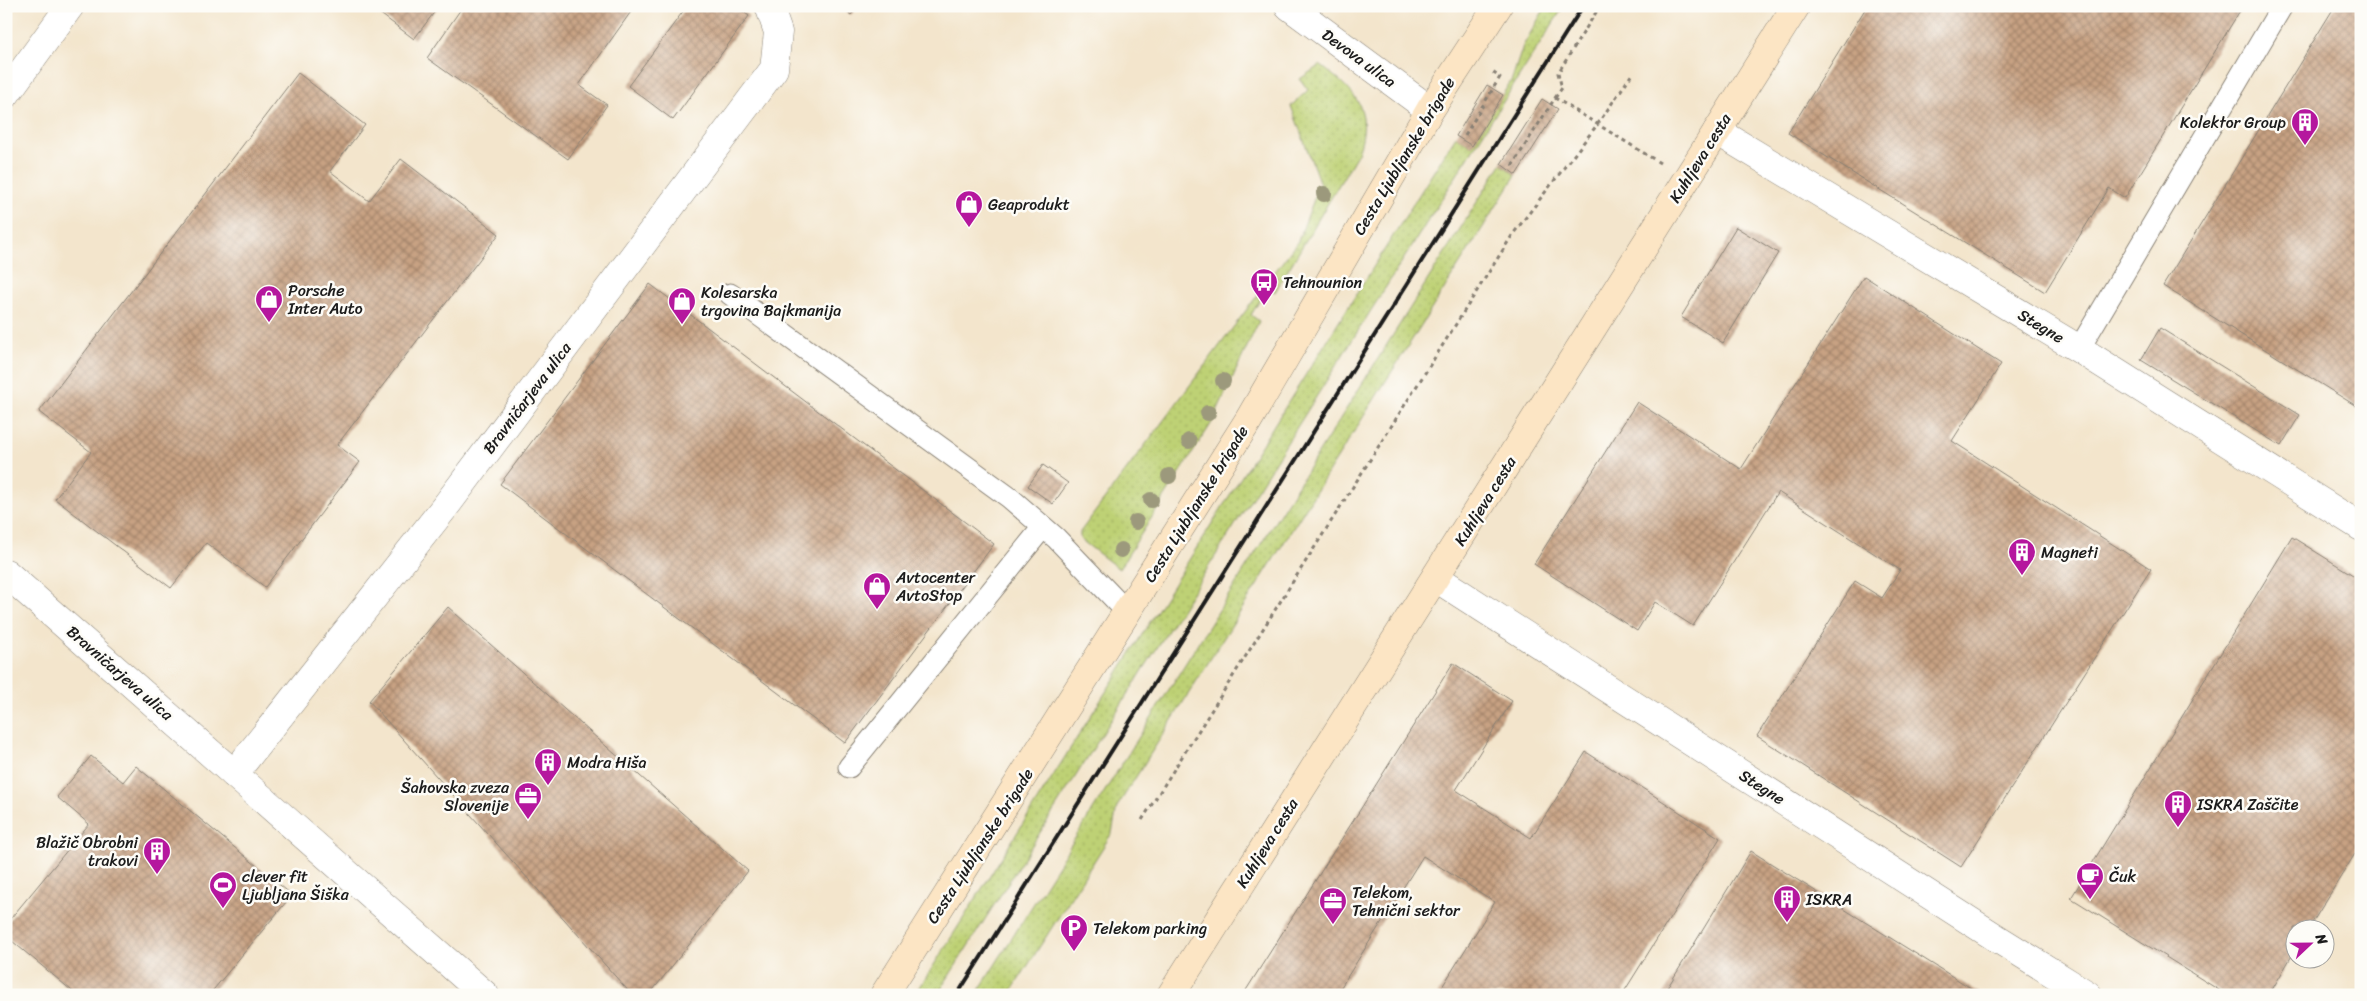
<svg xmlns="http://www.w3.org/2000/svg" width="2367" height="1001" font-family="Sriracha,sans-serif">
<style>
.grass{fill:url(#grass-dots);stroke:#6d7648}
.building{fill:url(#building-cross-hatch)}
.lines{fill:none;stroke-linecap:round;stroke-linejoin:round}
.lane-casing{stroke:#888074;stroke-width:23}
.street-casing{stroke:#888074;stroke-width:29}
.secondary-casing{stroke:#888074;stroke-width:29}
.path{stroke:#888074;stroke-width:3;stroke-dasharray:4 4;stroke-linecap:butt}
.lane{stroke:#fff;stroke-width:21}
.street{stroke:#fff;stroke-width:28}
.secondary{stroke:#fce5c4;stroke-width:28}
.rail{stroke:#1c1c1c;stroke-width:4}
.tree{fill:#9c997c}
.labels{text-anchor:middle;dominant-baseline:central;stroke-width:5;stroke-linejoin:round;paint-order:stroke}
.street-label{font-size:16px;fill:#1c1c1c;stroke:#fdfcf7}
.poi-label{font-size:16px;fill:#1c1c1c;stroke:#fdfcf7;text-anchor:start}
</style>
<defs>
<pattern id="grass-dots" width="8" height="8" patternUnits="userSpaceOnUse" patternTransform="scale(1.25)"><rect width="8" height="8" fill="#bed174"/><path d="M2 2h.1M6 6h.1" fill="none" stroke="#a3b364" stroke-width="1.8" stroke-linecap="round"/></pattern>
<pattern id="building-cross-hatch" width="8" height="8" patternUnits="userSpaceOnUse" patternTransform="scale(1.25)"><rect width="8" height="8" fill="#c8a283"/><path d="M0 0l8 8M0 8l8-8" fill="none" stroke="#a2836a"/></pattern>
</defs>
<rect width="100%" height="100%" fill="#fdfcf7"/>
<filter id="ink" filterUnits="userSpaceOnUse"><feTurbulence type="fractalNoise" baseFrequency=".02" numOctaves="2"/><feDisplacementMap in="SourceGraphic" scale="10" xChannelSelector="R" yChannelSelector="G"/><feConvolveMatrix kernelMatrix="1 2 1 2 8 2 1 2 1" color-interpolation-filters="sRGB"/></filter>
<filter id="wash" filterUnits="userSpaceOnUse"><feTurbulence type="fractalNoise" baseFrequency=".0096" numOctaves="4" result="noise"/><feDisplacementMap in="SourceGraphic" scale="20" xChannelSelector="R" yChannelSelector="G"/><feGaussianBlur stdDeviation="1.12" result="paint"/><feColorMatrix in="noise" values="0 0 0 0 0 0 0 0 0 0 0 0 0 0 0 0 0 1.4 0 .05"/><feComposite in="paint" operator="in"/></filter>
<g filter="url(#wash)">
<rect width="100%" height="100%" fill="#f3e5cc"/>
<g class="grass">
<path d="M1546 6H1564L937 995H915L1456 136 1472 146 1512 79 1523 46Z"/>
<path d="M1320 65C1354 91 1374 108 1358 153L1275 292 1267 288 1251 315 1259 321 1211 424 1119 569 1080 539V532L1298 241 1320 184 1291 106 1308 90 1300 79Z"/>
<path d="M1501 164 1516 175 1117 807 1112 833 1009 995H976Z"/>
</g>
<g id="blocks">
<g class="building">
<path d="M370 6H439L414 39Z"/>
<path d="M463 6H635L579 85 607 105 568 159 427 58Z"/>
<path d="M687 6H736L749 16 673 120 628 86Z"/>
<path d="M839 6H858L851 15Z"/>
<path d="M1867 6H2236L2241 9 2125 198 2109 188 2045 292 1788 133Z"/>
<path d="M2335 6H2361V409L2163 286Z"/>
<path d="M298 73 365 125 330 171 369 201 401 159 499 234 337 445 360 462 265 587 206 543 171 588 55 499 91 452 39 412Z"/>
<path d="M1487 85 1503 95 1472 146 1456 136Z"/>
<path d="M1542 99 1558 109 1516 175 1501 164Z"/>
<path d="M1736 227 1778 253 1723 343 1681 317Z"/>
<path d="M1864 276 2001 364 1952 441 2151 569 1961 867 1757 736 1855 581 1882 598 1900 570 1778 492 1693 626 1655 602 1637 631 1534 564 1637 402 1741 469Z"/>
<path d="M650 284 994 544 845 743 500 484Z"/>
<path d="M2160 328 2300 415 2281 446 2141 360Z"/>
<path d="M1043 465 1068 483 1053 504 1028 486Z"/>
<path d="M2292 537 2361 580V844L2309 928H2294V952L2269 995H2227L2071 898Z"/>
<path d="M448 607 748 871 649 995H632L369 701Z"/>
<path d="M1453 663 1512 701 1456 790 1531 838 1586 752 1720 838 1622 995H1437L1495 902 1423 856 1336 995H1243Z"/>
<path d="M91 756 123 782 136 766 292 895 209 995H77L6 936V924L89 824 57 797Z"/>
<path d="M1751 851 1982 995H1663Z"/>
</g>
</g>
</g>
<g filter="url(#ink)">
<use href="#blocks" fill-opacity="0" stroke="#888074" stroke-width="1"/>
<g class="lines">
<g class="lane-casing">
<g id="lane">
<path d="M730 294 1010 498 1056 538 1128 613"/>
<path d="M2079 349 2282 6"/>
<path d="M849 767 1043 527"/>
</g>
</g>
<g class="street-casing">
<g id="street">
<path d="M1289 6 1430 110"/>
<path d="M6 94 70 6"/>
<path d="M1717 131 2079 349 2361 527"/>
<path d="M6 573 485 995"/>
<path d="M1436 578 1998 939 2088 995"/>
<path d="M234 774 448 503 774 69 778 32 769 6"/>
</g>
</g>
<g class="secondary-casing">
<g id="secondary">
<path d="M884 995 1248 421 1430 110 1498 6"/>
<path d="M1171 995 1796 6"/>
</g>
</g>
<g class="path">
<path d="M1555 98 1562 88 1558 73 1600 6"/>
<path d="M1465 135 1500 77 1492 72"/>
<path d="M1512 166 1555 98 1660 163"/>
<path d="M1142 820 1513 234 1597 125 1632 74"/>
</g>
<use href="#lane" class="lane"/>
<use href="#street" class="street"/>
<use href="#secondary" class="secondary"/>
<path class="rail" d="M957 995 1583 6"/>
</g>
<g class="tree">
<circle cx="1324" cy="194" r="8"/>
<circle cx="1223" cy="381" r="8"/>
<circle cx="1208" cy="413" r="8"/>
<circle cx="1189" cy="441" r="8"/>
<circle cx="1169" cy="476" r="8"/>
<circle cx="1151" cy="500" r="8"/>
<circle cx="1136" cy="522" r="8"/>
<circle cx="1121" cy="550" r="8"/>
</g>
</g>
<defs>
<g id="building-pin" transform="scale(1.4375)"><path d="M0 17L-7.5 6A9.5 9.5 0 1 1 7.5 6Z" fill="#b5179e" stroke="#fdfcf7"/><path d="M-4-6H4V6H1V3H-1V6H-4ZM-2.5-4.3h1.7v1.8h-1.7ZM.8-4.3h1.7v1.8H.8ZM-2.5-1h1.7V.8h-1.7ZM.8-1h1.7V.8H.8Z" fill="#fff"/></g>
<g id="shop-pin" transform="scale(1.4375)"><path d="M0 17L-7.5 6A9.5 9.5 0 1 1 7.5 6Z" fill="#b5179e" stroke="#fdfcf7"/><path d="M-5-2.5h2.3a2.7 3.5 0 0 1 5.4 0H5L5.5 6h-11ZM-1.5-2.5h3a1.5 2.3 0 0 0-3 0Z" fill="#fff"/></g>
<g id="bus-pin" transform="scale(1.4375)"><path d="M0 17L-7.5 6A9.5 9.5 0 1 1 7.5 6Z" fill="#b5179e" stroke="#fdfcf7"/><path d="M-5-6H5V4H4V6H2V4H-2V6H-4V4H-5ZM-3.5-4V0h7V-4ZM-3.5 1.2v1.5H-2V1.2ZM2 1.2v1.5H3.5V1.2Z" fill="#fff"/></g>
<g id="office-pin" transform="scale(1.4375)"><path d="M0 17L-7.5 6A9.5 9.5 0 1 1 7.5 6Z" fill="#b5179e" stroke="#fdfcf7"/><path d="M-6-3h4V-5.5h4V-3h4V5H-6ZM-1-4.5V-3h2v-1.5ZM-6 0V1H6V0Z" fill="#fff"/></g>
<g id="cafe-pin" transform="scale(1.4375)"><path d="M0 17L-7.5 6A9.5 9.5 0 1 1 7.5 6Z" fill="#b5179e" stroke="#fdfcf7"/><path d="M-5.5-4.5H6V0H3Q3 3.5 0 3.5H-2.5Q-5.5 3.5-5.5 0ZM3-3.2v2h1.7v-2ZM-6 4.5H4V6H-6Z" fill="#fff"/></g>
<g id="stadium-pin" transform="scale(1.4375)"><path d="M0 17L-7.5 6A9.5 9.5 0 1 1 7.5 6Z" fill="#b5179e" stroke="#fdfcf7"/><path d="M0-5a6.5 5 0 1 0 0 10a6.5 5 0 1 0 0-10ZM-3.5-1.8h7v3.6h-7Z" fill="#fff"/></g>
<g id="parking-pin" transform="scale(1.4375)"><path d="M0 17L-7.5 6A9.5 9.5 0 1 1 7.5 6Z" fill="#b5179e" stroke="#fdfcf7"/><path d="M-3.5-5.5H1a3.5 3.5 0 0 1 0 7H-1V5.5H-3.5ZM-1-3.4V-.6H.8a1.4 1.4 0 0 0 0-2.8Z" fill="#fff"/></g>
</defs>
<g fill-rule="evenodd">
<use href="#building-pin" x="2305" y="122"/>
<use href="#shop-pin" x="969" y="204"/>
<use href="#bus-pin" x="1264" y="282"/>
<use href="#shop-pin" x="269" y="299"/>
<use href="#shop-pin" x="682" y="301"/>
<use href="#building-pin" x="2022" y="552"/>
<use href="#shop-pin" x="877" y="586"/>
<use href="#building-pin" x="548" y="762"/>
<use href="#office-pin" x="528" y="796"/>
<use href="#building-pin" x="2178" y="804"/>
<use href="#building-pin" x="157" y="851"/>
<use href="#cafe-pin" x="2090" y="876"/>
<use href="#stadium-pin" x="223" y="885"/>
<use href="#building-pin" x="1787" y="899"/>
<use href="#office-pin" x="1333" y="901"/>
<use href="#parking-pin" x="1074" y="928"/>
</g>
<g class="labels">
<g class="street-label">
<text transform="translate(1359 58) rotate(36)">Devova ulica</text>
<text transform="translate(1404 156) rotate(-59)">Cesta Ljubljanske brigade</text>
<text transform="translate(1700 158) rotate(-58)">Kuhljeva cesta</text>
<text transform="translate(2041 326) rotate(31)">Stegne</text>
<text transform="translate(527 398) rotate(-53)">Bravničarjeva ulica</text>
<text transform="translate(1485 501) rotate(-58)">Kuhljeva cesta</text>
<text transform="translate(1196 504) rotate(-58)">Cesta Ljubljanske brigade</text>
<text transform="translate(120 673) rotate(41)">Bravničarjeva ulica</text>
<text transform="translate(1762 787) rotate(33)">Stegne</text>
<text transform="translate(1267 843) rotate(-58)">Kuhljeva cesta</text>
<text transform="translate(980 846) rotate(-57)">Cesta Ljubljanske brigade</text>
</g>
<g class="poi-label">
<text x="2286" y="122" text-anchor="end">Kolektor Group</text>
<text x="988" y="204">Geaprodukt</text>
<text x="1283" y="282">Tehnounion</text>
<text x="288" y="290">Porsche<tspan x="288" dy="18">Inter Auto</tspan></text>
<text x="701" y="292">Kolesarska<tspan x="701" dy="18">trgovina Bajkmanija</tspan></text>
<text x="2041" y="552">Magneti</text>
<text x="896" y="577">Avtocenter<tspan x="896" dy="18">AvtoStop</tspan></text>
<text x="567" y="762">Modra Hiša</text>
<text x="509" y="787" text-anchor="end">Šahovska zveza<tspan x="509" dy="18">Slovenije</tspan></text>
<text x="2197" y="804">ISKRA Zaščite</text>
<text x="138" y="842" text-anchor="end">Blažič Obrobni<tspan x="138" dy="18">trakovi</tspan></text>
<text x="242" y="876">clever fit<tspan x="242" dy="18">Ljubljana Šiška</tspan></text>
<text x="2109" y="876">Čuk</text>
<text x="1352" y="892">Telekom,<tspan x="1352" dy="18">Tehnični sektor</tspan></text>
<text x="1806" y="899">ISKRA</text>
<text x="1093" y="928">Telekom parking</text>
</g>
</g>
<rect width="2367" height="1001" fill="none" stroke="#fdfcf7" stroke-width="25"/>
<g transform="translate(2310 944) rotate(68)"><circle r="24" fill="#fdfcf7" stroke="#a3a29f"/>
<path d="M0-4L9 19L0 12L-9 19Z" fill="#b5179e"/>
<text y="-8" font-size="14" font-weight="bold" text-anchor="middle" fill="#1c1c1c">N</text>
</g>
</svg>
